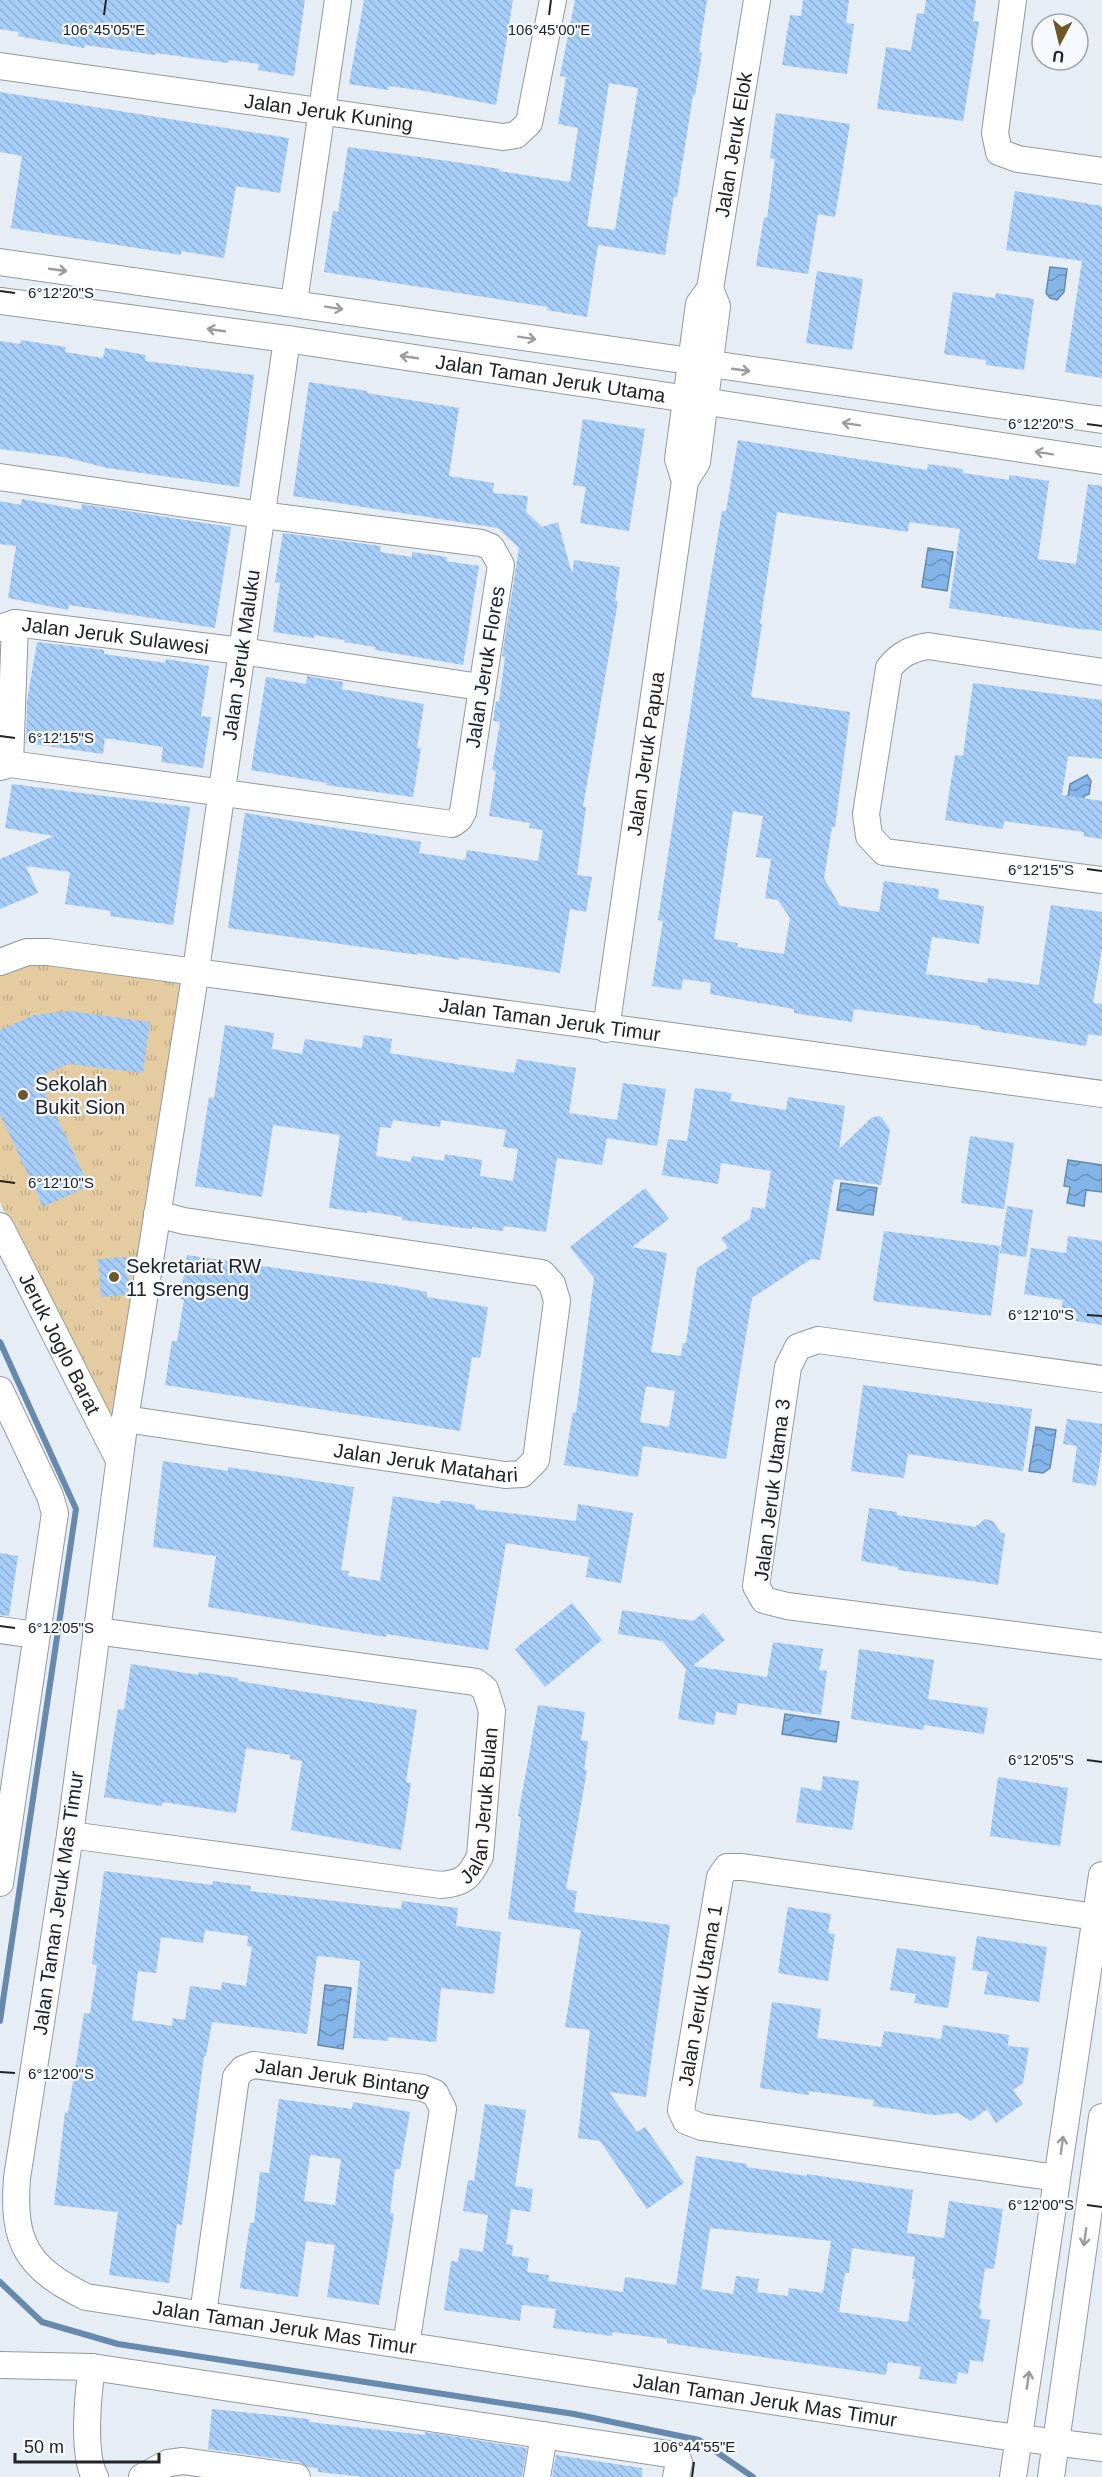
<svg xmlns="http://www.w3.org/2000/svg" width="1102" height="2477" font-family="Arial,sans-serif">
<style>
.park{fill:url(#park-tufts)}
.water{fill:url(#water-waves);stroke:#6689ae;stroke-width:1.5}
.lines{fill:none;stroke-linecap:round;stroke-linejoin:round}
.stream{stroke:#6689ae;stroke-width:6}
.building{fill:url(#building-back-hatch);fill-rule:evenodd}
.minor-casing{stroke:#93999f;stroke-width:28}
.minor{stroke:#fff;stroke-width:26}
.oneway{stroke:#9b9c9d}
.ticks{fill:none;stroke:#212326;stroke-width:2}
.poi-dot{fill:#6f5627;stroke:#f6fafe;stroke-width:2}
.labels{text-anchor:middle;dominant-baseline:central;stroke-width:4.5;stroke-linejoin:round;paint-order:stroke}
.street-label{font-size:20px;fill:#212326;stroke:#f6fafe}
.poi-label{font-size:20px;fill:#212326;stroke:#f6fafe;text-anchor:start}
.ticks-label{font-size:15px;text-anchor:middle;fill:#212326;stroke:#f6fafe;stroke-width:4.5;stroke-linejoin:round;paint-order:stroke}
</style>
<defs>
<pattern id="park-tufts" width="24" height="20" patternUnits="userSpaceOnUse" patternTransform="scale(1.5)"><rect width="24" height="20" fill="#e4cba0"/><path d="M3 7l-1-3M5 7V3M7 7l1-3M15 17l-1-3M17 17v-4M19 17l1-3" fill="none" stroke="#c3ae8a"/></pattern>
<pattern id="water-waves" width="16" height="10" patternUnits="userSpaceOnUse" patternTransform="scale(1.5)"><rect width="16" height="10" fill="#84b5e8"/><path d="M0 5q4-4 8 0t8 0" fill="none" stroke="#6c93bc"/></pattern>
<pattern id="building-back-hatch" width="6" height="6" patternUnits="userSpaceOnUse" patternTransform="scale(1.5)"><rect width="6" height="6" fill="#a6cef8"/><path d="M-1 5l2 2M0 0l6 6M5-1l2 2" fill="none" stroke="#8fb1d4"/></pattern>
</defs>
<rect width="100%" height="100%" fill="#e6edf4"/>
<path class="park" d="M0 961 184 972 116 1452 0 1202Z"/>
<g class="water">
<path d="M1050 267 1067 269 1064 292 1057 300 1050 298 1046 293Z"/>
<path d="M928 548 953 552 947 591 922 587Z"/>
<path d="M1087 775 1091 781 1089 794 1084 796 1082 817 1065 816 1070 784Z"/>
<path d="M1068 1160 1102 1165V1192L1086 1190 1084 1206 1067 1203 1070 1187 1064 1186Z"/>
<path d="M841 1183 877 1188 873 1215 837 1210Z"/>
<path d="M1036 1427 1056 1430 1050 1468 1043 1473 1029 1471Z"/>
<path d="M785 1714 839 1722 836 1742 782 1734Z"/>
<path d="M325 1985 351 1988 343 2049 318 2045Z"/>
</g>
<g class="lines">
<g class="stream">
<path d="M0 1342 76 1509 0 2021"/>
<path d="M0 2282 42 2322 118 2344 574 2414 699 2440 753 2477"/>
</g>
</g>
<g class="building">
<path d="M0 0H305L294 76 258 70 259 64 229 60 228 63 156 53 155 55 85 45 84 48 18 36 19 32 0 29Z"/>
<path d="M364 0H513L496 105 425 91 389 86 388 90 349 84Z"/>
<path d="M575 0H707L699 52 702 53 695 95H693L677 197 674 196 665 255 598 245 587 317 547 310 548 307 324 272 333 211 338 212 348 147 462 163 500 169 499 171 570 182 578 128 558 124 566 77 560 76ZM609 83 638 88 615 230 587 226Z"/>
<path d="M803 0H849L846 23 854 24 847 74 782 65 790 15 801 16Z"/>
<path d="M926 0H976L973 21 979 22 963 121 877 109 886 47 911 51 917 13 924 14Z"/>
<path d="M0 92 289 138 280 193 236 186 224 258 181 251V255L11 228 22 156 0 152Z"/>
<path d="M776 113 850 124 835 217 818 214 808 274 756 266 764 217 767 218 775 159 770 158Z"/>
<path d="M1015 191 1102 206V378L1065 372 1082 261 1006 250Z"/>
<path d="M817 271 863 279 852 350 806 343Z"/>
<path d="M953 292 995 298 996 293 1034 299 1024 370 986 365V360L944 354Z"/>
<path d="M21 340 66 347 65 352 103 358 105 348 146 355 145 361 254 375 239 487 107 468 64 457 0 449V341L20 344Z"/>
<path d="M309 382 367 391V393L459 408 449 476 494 483 493 493 528 496 526 512 542 527 558 522 572 574 574 560 620 567 615 601H618L583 807H586L577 875 592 877 586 912 570 909 560 973 459 957V960L418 953V955L228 928 245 813 421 842 419 853 465 860 467 850 538 861 543 830 529 828 530 823 489 816 496 771 492 770 500 722 493 721 496 701 499 702 505 657 502 656 519 548 498 528 293 496Z"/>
<path d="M583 419 645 429 629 531 580 523 586 487 573 485Z"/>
<path d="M738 440 927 470 928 464 963 469V473L1009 480V475L1049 481 1038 559 1076 564 1088 484 1102 486V631L1086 629V630L949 608 960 529 909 522 908 532 777 512 760 624H762L751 697 850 712 835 827H832L824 878 840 906 879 912 884 881 939 889 938 899 984 906 979 944 932 937 926 974 987 983 988 978 1039 985 1051 905 1102 912V948L1093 1003 1102 1004V1036L1088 1034 1086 1046 980 1029V1026L854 1009 852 1022 794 1013V1009L710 994 711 983 683 979 681 990 652 986 663 921 658 920 710 583 722 511H726ZM733 811 763 816 756 857 771 859 765 898 778 900 790 918 784 954 737 947 738 943 714 939Z"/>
<path d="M22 499 81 510 82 504 231 527 215 628 69 605 68 610 8 598 16 546 0 544V501L21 505Z"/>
<path d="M283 533 381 546 380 552 412 557V552L447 557 446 561 479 566 463 665 375 650V647L344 642 345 640 314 635V638L273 632 280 583 275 582Z"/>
<path d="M37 642 104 650V654L165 663 166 659 209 666 201 716 211 717 203 768 161 762 163 747 105 738 103 754 26 743 27 701Z"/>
<path d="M307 676 343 682 342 689 424 704 417 748H421L413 797 326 785 327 783 251 770 266 677 306 684Z"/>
<path d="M973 683 1102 700V759L1068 756 1062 795 1102 801V839L1083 836 1084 832 1004 821 1003 829 945 820 955 755 963 756Z"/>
<path d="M12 784 190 807 173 925 110 916 111 911 65 904 70 872 26 866 38 893 0 909V859L54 836 5 828Z"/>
<path d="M70 1011 150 1022 143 1073 69 1064 38 1077 89 1186 43 1207 0 1114V1030L34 1015Z"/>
<path d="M225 1025 274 1033 272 1049 302 1054 305 1039 362 1048 364 1035 392 1039 390 1053 450 1063 514 1073 517 1059 576 1068 569 1113 617 1120 623 1083 666 1089 657 1146 607 1138 602 1165 557 1158 546 1232 504 1226 503 1231 472 1227V1229L402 1220V1217L367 1211V1213L329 1208 340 1135 273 1125 262 1197 195 1186 209 1097 214 1098ZM393 1120 440 1127 441 1120 506 1130 503 1147 518 1149 513 1181 480 1176 482 1160 445 1154 444 1161 412 1156 411 1162 376 1156 380 1127 391 1128Z"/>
<path d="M695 1088 732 1093 730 1101 786 1110 788 1097 845 1106 839 1149 871 1118 879 1116 882 1118 890 1130 881 1185 834 1179 820 1260 811 1259 752 1298 726 1459 643 1446 638 1477 564 1465 573 1412 576 1413 594 1278 570 1247 645 1188 669 1219 632 1247 667 1253 651 1352 681 1356 683 1343H686L697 1268 728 1248 721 1238 750 1219 752 1207 765 1209 771 1171 721 1163 718 1184 662 1175 668 1139 687 1141ZM646 1386 675 1391 669 1427 640 1422Z"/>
<path d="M970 1136 1014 1143 1004 1209 961 1203Z"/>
<path d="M1007 1206 1033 1210 1026 1257 1000 1253Z"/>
<path d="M884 1231 1000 1246 991 1316 873 1301Z"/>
<path d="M1068 1236 1102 1241V1325L1076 1321 1077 1314 1061 1312 1063 1300 1024 1294 1031 1248 1066 1253Z"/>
<path d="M187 1255 391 1285 427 1292V1297L488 1307 480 1358 472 1357 460 1431 165 1385 172 1341H177L184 1300 180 1299Z"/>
<path d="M128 1257 129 1295 101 1297 98 1259Z"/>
<path d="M863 1385 1032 1409 1023 1471 908 1454 904 1478 851 1471Z"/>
<path d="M1067 1419 1102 1424V1449L1096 1486 1072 1482 1077 1446 1063 1444Z"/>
<path d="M163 1461 228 1471V1467L354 1487 341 1570 349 1571 348 1576 380 1581 393 1496 440 1504 441 1500 475 1505V1509L576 1521 578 1504 633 1513 621 1583 586 1577 589 1557 506 1543 488 1650 386 1634V1637L208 1607 216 1556 153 1547Z"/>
<path d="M869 1508 897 1512V1515L975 1527 985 1519 993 1521 1001 1533 1005 1534 998 1585 898 1570V1567L861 1561Z"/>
<path d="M0 1553 18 1556 9 1616 0 1615Z"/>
<path d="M572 1603 602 1640 545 1687 515 1649Z"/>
<path d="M622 1610 693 1621 703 1613 725 1640 693 1666 767 1677 773 1642 823 1649 819 1670 827 1671 821 1715 738 1703 736 1715 716 1712 714 1725 678 1719 686 1669 662 1641 618 1634Z"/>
<path d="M859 1649 934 1660 928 1699 988 1708 984 1734 924 1725 923 1730 851 1719Z"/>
<path d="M131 1664 198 1675 199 1672 238 1678V1681L417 1710 406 1782 411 1783 401 1850 291 1830 302 1761 290 1759V1755L246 1748 236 1813 163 1802 162 1806 104 1797 118 1709 124 1710Z"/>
<path d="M538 1705 585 1712 581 1740 588 1741 584 1770H587L566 1889 577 1891 574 1912 670 1925 646 2097 609 2092 637 2132 645 2127 684 2183 647 2209 600 2141 578 2138 590 2030 565 2027 581 1930 508 1919 521 1817 518 1816Z"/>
<path d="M823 1776 859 1781 852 1830 796 1822 801 1787 821 1791Z"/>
<path d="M998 1777 1068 1788 1060 1846 990 1836Z"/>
<path d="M104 1871 212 1885 213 1881 251 1886 250 1891 401 1909 402 1901 458 1908 456 1926 501 1932 494 1994 441 1988 436 2042 388 2037V2041L353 2038 360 1961 330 1957 317 1956 307 2034 212 2022 206 2056H204L182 2225 177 2224 169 2283 109 2275 118 2212 54 2205 65 2112 68 2113 84 2013 90 2014 97 1965 92 1964ZM205 1930 248 1936 247 1946 252 1947 246 1986 222 1982 221 1990 190 1986 185 2020 173 2018 172 2026 132 2020 138 1971 156 1973 161 1937 203 1943Z"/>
<path d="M788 1907 831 1914 828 1933 835 1934 828 1981 778 1973Z"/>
<path d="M977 1936 1047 1947 1039 2002 984 1994 988 1972 972 1970Z"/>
<path d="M897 1948 956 1957 948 2008 914 2003 916 1994 890 1990Z"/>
<path d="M772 2002 821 2009 817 2038 881 2047 884 2031 941 2039 943 2025 1009 2035 1008 2046 1029 2048 1023 2083 1013 2090 1023 2104 996 2123 987 2109 971 2121 958 2113 934 2115 873 2106 874 2100 809 2091V2095L760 2088Z"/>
<path d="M279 2099 352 2109 353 2102 410 2112 400 2169H395L390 2213 394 2214 379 2305 327 2297 335 2245 306 2241 298 2297 240 2288 250 2223H254L260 2172 269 2173ZM310 2155 341 2159 335 2205 304 2201Z"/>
<path d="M485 2104 526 2110 515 2186 533 2189 530 2212 511 2209 506 2244 513 2245 512 2256 529 2258 527 2272 549 2275 548 2281 623 2292 625 2277 676 2285 696 2156 747 2164 746 2167 807 2176V2174L913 2190 907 2233 944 2238 949 2201 1003 2209 994 2269 985 2268 979 2309H982L980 2318 990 2320 983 2362 970 2360 968 2374 958 2372 956 2384 919 2379 921 2367 888 2362 886 2375 667 2343V2339L612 2332V2336L553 2328 556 2309 522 2305 520 2321 444 2310 451 2261 458 2262 460 2248 483 2252 488 2215 463 2211 468 2180 474 2181ZM710 2228 831 2241 823 2293 789 2288 788 2296 757 2292 759 2279 736 2276 733 2294 701 2289ZM852 2248 915 2257 912 2279H915L908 2322 839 2312 845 2273H849Z"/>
<path d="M212 2409 309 2419V2422L425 2435V2432L527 2448 522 2477H365L318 2472V2468L308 2467 299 2462 208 2449Z"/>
<path d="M556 2455 642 2468V2477H552Z"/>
</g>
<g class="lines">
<g class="minor-casing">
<g id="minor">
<path d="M1013 0 995 133 999 152 1018 159 1102 171"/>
<path id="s1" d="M0 66 503 137 516 135 529 123 553 0"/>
<path d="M0 262 1102 420"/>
<path id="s2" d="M0 301 287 339 1102 461"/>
<path d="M294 302 338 0"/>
<path id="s3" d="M287 339 196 970 125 1419 70 1835 17 2178C12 2243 27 2268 86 2297L995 2435 1102 2448"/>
<path d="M0 477 262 515 481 543 491 547 501 565 463 812 459 819 452 824 10 764 0 767"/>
<path d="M685 481 678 459 699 304 710 289"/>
<path id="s4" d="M0 628 15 623 241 651 480 687"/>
<path d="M1102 672 928 646C911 649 900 654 889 668L866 814 869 836 884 852 1102 880"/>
<path d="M10 764 15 623"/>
<path id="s5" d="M0 962 27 952H48L1102 1094"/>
<path id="s6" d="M606 1029 685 481 697 462 717 306 710 289 757 0"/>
<path id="s7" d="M0 1226 119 1460"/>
<path d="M1102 1379 818 1340 798 1347 788 1367 756 1586 764 1600 787 1606 1102 1646"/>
<path d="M0 1390 50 1496 55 1513 0 1883"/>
<path id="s8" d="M125 1419 505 1475 522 1474 536 1460 557 1301 552 1284 542 1273 184 1221 157 1214"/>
<path d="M0 1630 36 1635"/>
<path id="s9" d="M70 1835 441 1885C464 1883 470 1877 480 1856L492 1711 485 1689 476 1682 96 1631"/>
<path id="s10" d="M1057 2178 702 2127 686 2121 681 2110 720 1877 727 1867H742L1096 1917"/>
<path id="s11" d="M203 2314 236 2077 243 2069 254 2065 423 2088 435 2093 443 2109 406 2345"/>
<path d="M0 2365 92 2367 675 2455 679 2462 676 2477"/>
<path d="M92 2367C88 2393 82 2454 95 2477"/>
<path d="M142 2477 168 2463 183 2461 297 2477"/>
<path d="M537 2477 544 2435"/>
<path d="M1013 2477 1102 1875"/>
<path d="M1051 2477 1102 2117"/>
</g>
</g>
<use href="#minor" class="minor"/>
</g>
<defs><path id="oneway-shaft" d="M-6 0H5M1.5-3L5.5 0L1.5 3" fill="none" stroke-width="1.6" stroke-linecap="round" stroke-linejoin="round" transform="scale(1.5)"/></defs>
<g class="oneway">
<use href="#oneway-shaft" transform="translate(58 270) rotate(8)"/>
<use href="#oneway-shaft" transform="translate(334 308) rotate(9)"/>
<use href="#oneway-shaft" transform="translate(216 330) rotate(-172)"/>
<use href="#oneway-shaft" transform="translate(527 338) rotate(9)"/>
<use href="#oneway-shaft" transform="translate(409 357) rotate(-172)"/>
<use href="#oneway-shaft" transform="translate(741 370) rotate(8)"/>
<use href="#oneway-shaft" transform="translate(851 424) rotate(-171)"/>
<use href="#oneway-shaft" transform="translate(1044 453) rotate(-171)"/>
<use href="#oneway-shaft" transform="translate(1062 2145) rotate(-82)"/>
<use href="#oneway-shaft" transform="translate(1085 2237) rotate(98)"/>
<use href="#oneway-shaft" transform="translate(1028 2380) rotate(-82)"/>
</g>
<path class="ticks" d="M104 15 106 0M549 15 551 0M0 291 15 293M1087 424 1102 426M0 736 15 738M1087 869 1102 871M0 1181 15 1183M1087 1315 1102 1316M0 1626 15 1628M1087 1760 1102 1762M0 2072 15 2073M1087 2205 1102 2207M692 2477 694 2462"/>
<g class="poi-dot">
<circle cx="23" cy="1095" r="6"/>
<circle cx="114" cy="1277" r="6"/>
</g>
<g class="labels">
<g class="street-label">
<text stroke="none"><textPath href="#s1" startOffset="332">Jalan Jeruk Kuning</textPath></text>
<text stroke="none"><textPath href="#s6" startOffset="898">Jalan Jeruk Elok</textPath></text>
<text stroke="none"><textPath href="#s2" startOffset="556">Jalan Taman Jeruk Utama</textPath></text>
<text stroke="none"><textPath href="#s4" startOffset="117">Jalan Jeruk Sulawesi</textPath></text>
<text transform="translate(241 655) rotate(-82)">Jalan Jeruk Maluku</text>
<text transform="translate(485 667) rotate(-81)">Jalan Jeruk Flores</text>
<text stroke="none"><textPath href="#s6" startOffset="278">Jalan Jeruk Papua</textPath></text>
<text stroke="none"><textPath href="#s5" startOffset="556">Jalan Taman Jeruk Timur</textPath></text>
<text stroke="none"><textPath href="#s7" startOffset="132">Jeruk Joglo Barat</textPath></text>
<text stroke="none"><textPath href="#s8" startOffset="304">Jalan Jeruk Matahari</textPath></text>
<text transform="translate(772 1490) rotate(-83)">Jalan Jeruk Utama 3</text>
<text stroke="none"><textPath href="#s9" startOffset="476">Jalan Jeruk Bulan</textPath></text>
<text transform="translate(58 1903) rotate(-82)">Jalan Taman Jeruk Mas Timur</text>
<text stroke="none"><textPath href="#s10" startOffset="504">Jalan Jeruk Utama 1</textPath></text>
<text stroke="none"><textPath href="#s11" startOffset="351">Jalan Jeruk Bintang</textPath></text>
<text stroke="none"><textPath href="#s3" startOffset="2210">Jalan Taman Jeruk Mas Timur</textPath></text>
<text stroke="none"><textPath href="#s3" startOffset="2696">Jalan Taman Jeruk Mas Timur</textPath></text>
</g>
<g class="poi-label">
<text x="35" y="1084">Sekolah<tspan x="35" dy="23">Bukit Sion</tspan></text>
<text x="126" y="1266">Sekretariat RW<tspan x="126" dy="23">11 Srengseng</tspan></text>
</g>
</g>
<g class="ticks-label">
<text x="104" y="35">106°45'05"E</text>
<text x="549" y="35">106°45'00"E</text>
<text x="61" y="298">6°12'20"S</text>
<text x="1041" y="429">6°12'20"S</text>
<text x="61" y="743">6°12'15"S</text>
<text x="1041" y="875">6°12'15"S</text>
<text x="61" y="1188">6°12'10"S</text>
<text x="1041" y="1320">6°12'10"S</text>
<text x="61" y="1633">6°12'05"S</text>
<text x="1041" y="1765">6°12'05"S</text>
<text x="61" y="2079">6°12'00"S</text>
<text x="1041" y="2210">6°12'00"S</text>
<text x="694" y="2452">106°44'55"E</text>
</g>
<g transform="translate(1060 42) rotate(187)"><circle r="28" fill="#f6fafe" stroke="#a1a4a8" stroke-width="1.5"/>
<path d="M0-4.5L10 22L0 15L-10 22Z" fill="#6f5627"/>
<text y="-9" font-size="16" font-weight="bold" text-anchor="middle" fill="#212326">U</text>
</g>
<path d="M15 2453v9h144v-9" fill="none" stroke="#212326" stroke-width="3"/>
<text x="24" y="2453" font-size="18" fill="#212326" stroke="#f6fafe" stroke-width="4.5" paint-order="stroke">50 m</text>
</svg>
